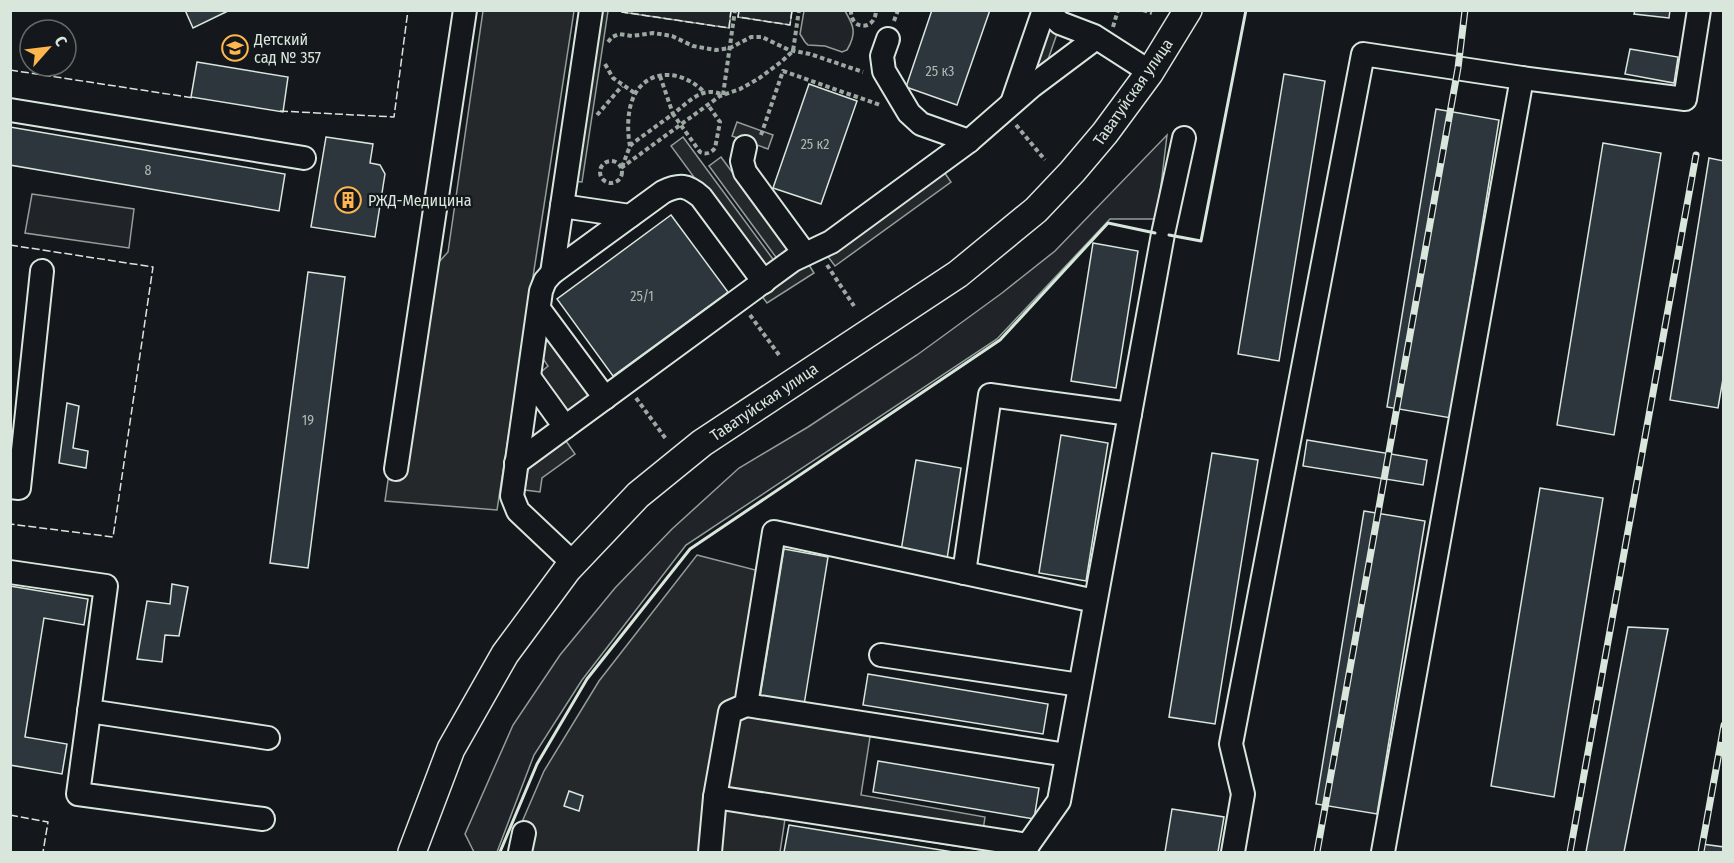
<svg xmlns="http://www.w3.org/2000/svg" width="1734" height="863" font-family="'Fira Sans Condensed',sans-serif">
<style>
.green{fill:#202428;stroke:#939e99;stroke-width:1.5}
.parking{fill:#24282b;stroke:#939e99;stroke-width:1.5}
.building{fill:#2c363c;stroke:#d8e6dc;stroke-width:1.5}
.lines{fill:none;stroke-linecap:round;stroke-linejoin:round}
.minor-casing{stroke:#d8e6dc;stroke-width:26}
.major-casing{stroke:#d8e6dc;stroke-width:30}
.path{stroke:#9da8a2;stroke-width:4;stroke-dasharray:4.5 3;stroke-linecap:butt}
.minor{stroke:#14181c;stroke-width:22}
.major{stroke:#14181c;stroke-width:27}
.rail-casing{stroke:#d8e6dc;stroke-width:7}
.rail{stroke:#14181c;stroke-width:4.5;stroke-dasharray:14;stroke-linecap:butt}
.fence{stroke:#d8e6dc;stroke-width:1.5;stroke-dasharray:8 3;stroke-linecap:butt}
.wall{stroke:#d8e6dc;stroke-width:3}
.labels{text-anchor:middle;dominant-baseline:central;stroke-width:4.5;stroke-linejoin:round;paint-order:stroke}
.number-label{font-size:14px;fill:#adbab4}
.poi-label{font-size:16px;fill:#d8e6dc;stroke:#14181c;text-anchor:start}
.street-label{font-size:16px;fill:#d8e6dc;stroke:#14181c}
</style>
<rect width="100%" height="100%" fill="#14181c"/>
<g class="green">
<path d="M622 10H731V11L729 28 622 12Z"/>
<path d="M739 11V10L792 11 790 25 738 17Z"/>
<path d="M804 11H845C854 26 857 33 847 50L842 52 825 46 808 45 805 42 800 34Z"/>
<path d="M1167 135 1157 219H1110L997 339 686 545 582 680 534 755 497 852H474L465 834 513 725 560 655 615 588 672 529 739 468 808 427 917 355 1002 293 1055 251Z"/>
<path d="M32 194 134 209 129 248 25 233Z"/>
</g>
<g class="parking">
<path d="M483 11H574L497 510 385 501 416 287 448 252Z"/>
<path d="M597 11H608L582 182 571 181Z"/>
<path d="M1044 23 1059 28 1045 68 1030 62Z"/>
<path d="M737 122 773 135 768 149 732 136Z"/>
<path d="M683 137 778 266 766 275 671 146Z"/>
<path d="M721 157 793 255 781 264 709 166Z"/>
<path d="M942 169 951 182 835 266 826 254Z"/>
<path d="M806 260 814 273 767 303 758 291Z"/>
<path d="M550 338 594 399 566 420 535 377 548 366 536 348Z"/>
<path d="M566 441 575 454 542 478 540 492 525 490 528 469Z"/>
<path d="M697 555 775 575 756 700 872 724 861 795 985 817 980 850 785 819 780 852H509L544 771 599 681Z"/>
</g>
<g class="building">
<path d="M185 10H227L228 11 193 28Z"/>
<path d="M932 10H990L957 105 906 87Z"/>
<path d="M1635 10H1670L1669 18 1634 14Z"/>
<path d="M1630 49 1678 57 1674 83 1625 74Z"/>
<path d="M197 62 288 77 283 112 191 97Z"/>
<path d="M1284 74 1325 81 1279 361 1238 354Z"/>
<path d="M809 84 857 101 821 204 773 188Z"/>
<path d="M1436 109 1499 120 1451 418 1387 407Z"/>
<path d="M10 127 285 174 279 211 10 165Z"/>
<path d="M326 137 373 144 370 163 380 165 385 174 375 237 311 227Z"/>
<path d="M1603 143 1661 153 1614 435 1557 425Z"/>
<path d="M1709 158 1724 161V373L1718 408 1670 400Z"/>
<path d="M671 215 728 292 613 376 557 299Z"/>
<path d="M1093 243 1138 251 1116 388 1071 381Z"/>
<path d="M308 272 345 277 308 568 270 563Z"/>
<path d="M67 403 79 406 73 448 88 451 86 468 59 463Z"/>
<path d="M1061 435 1108 443 1086 581 1039 573Z"/>
<path d="M1307 440 1427 460 1423 485 1303 466Z"/>
<path d="M1212 453 1258 460 1215 724 1169 717Z"/>
<path d="M916 460 961 468 947 559 901 551Z"/>
<path d="M1540 488 1603 498 1554 797 1491 786Z"/>
<path d="M1364 511 1425 521 1377 814 1316 804Z"/>
<path d="M784 549 828 557 804 705 760 697Z"/>
<path d="M172 584 188 587 179 636 165 635 162 662 137 659 147 601 170 604Z"/>
<path d="M10 586 88 599 84 625 44 618 25 737 67 744 62 774 10 765Z"/>
<path d="M1628 627 1668 629 1624 852H1586Z"/>
<path d="M868 674 1048 704 1043 734 863 705Z"/>
<path d="M878 761 1039 788 1034 819 873 792Z"/>
<path d="M569 791 583 796 579 811 564 806Z"/>
<path d="M1172 809 1224 817 1218 852H1165Z"/>
<path d="M789 825 953 852H784Z"/>
<path d="M1702 844 1724 847V852H1701Z"/>
</g>
<g class="lines">
<g class="minor-casing">
<g id="minor">
<path d="M1046 10 1060 23 1094 36 1150 72"/>
<path d="M888 39 882 56 884 71 909 113 921 124 969 141"/>
<path d="M1012 103 1044 10"/>
<path d="M10 110 304 158"/>
<path d="M745 147 742 161 745 172 805 254"/>
<path d="M562 206 630 216"/>
<path d="M552 273 591 10"/>
<path d="M539 309 605 398"/>
<path d="M529 377 565 427"/>
<path d="M516 463 793 260 831 242 969 141 1032 86 1096 38"/>
<path d="M396 469 465 10"/>
<path d="M10 487 19 488 42 271"/>
<path d="M573 563 518 511 512 496 541 291 545 281 552 273 663 192C680 184 687 185 701 197L764 282"/>
<path d="M10 572 106 586 78 794 263 819"/>
<path d="M964 573 990 395 1130 414"/>
<path d="M881 655 1080 685"/>
<path d="M746 705 1067 755"/>
<path d="M89 711 268 738"/>
<path d="M715 797 1028 845"/>
<path d="M520 852 524 833"/>
<path d="M710 852 715 797 730 712 746 705 774 532 1095 601"/>
<path d="M1023 852 1059 801 1163 234 1184 138"/>
<path d="M1233 852 1243 794 1231 744 1363 54 1522 78 1685 99 1699 10"/>
<path d="M1383 852 1522 78"/>
</g>
</g>
<g class="major-casing">
<path id="major" d="M412 852 451 749 505 654 567 570 638 495 702 443 958 274 1036 210 1072 172 1105 133 1150 72 1188 10"/>
</g>
<g class="path">
<path d="M851 10C850 31 876 31 876 10"/>
<path d="M1143 10 1152 13"/>
<path d="M894 21 898 10"/>
<path d="M1113 27 1118 10"/>
<path d="M608 42 612 37 619 34 632 36 653 33 672 36 693 46 716 50 730 48 751 37H762L789 50 810 54 863 72"/>
<path d="M605 64 613 78 636 94"/>
<path d="M660 76 673 114C689 102 702 85 723 95L735 10"/>
<path d="M597 115 622 86"/>
<path d="M1016 125 1045 160"/>
<path d="M761 135 783 71 880 105"/>
<path d="M630 146C627 131 627 108 635 94 651 66 685 72 704 92"/>
<circle cx="611" cy="172" r="11"/>
<path d="M622 167 630 146 633 143 673 114 700 152C706 155 711 153 715 148L720 122 708 105"/>
<path d="M621 168 720 96 740 89 758 79 781 62 793 51 799 10"/>
<path d="M827 265 854 306"/>
<path d="M750 315 779 355"/>
<path d="M636 398 666 439"/>
</g>
<use href="#minor" class="minor"/>
<use href="#major" class="major"/>
<g class="rail-casing">
<g id="rail">
<path d="M1317 852 1458 68 1465 10"/>
<path d="M1570 852 1696 155"/>
<path d="M1701 852 1724 725"/>
</g>
</g>
<use href="#rail" class="rail"/>
<g class="fence">
<path d="M622 10V12L729 28 731 10"/>
<path d="M739 10 738 17 790 25 792 10"/>
<path d="M10 70 194 98"/>
<path d="M280 111 394 117 408 10"/>
<path d="M10 245 153 267 113 537 10 524"/>
<path d="M10 815 48 822 43 852"/>
</g>
<g class="wall">
<path d="M1169 235 1201 241 1246 10"/>
<path d="M500 852 537 764 587 679 690 549 1000 340 1108 223 1155 233"/>
</g>
</g>
<defs>
<g id="school-ring" transform="scale(1.35)"><circle r="9.5" fill="#14181c" stroke="#ffb74d" stroke-width="1.5"/><path d="M0-5L7-2L0 1L-7-2ZM-4 1L0 2.5L4 1V4Q0 6-4 4Z" fill="#ffb74d"/></g>
<g id="building-ring" transform="scale(1.35)"><circle r="9.5" fill="#14181c" stroke="#ffb74d" stroke-width="1.5"/><path d="M-4-6H4V6H1V3H-1V6H-4ZM-2.5-4.3h1.7v1.8h-1.7ZM.8-4.3h1.7v1.8H.8ZM-2.5-1h1.7V.8h-1.7ZM.8-1h1.7V.8H.8Z" fill="#ffb74d"/></g>
</defs>
<g fill-rule="evenodd">
<use href="#school-ring" x="235" y="48"/>
<use href="#building-ring" x="348" y="200"/>
</g>
<g class="labels">
<g class="number-label">
<text x="940" y="71">25 к3</text>
<text x="815" y="144">25 к2</text>
<text x="148" y="170">8</text>
<text x="642" y="296">25/1</text>
<text x="308" y="420">19</text>
</g>
<g class="poi-label">
<text x="254" y="39">Детский<tspan x="254" dy="18">сад № 357</tspan></text>
<text x="368" y="200">РЖД-Медицина</text>
</g>
<g class="street-label">
<text transform="translate(1133 92) rotate(-55)">Таватуйская улица</text>
<text transform="translate(764 402) rotate(-34)">Таватуйская улица</text>
</g>
</g>
<rect width="1734" height="863" fill="none" stroke="#d8e6dc" stroke-width="24"/>
<g transform="translate(48 48) rotate(62)"><circle r="28" fill="#14181c" stroke="#626a69" stroke-width="1.5"/>
<path d="M0-4.5L10 22L0 15L-10 22Z" fill="#ffb74d"/>
<text y="-9" font-size="16" font-weight="bold" text-anchor="middle" fill="#d8e6dc">С</text>
</g>
</svg>
